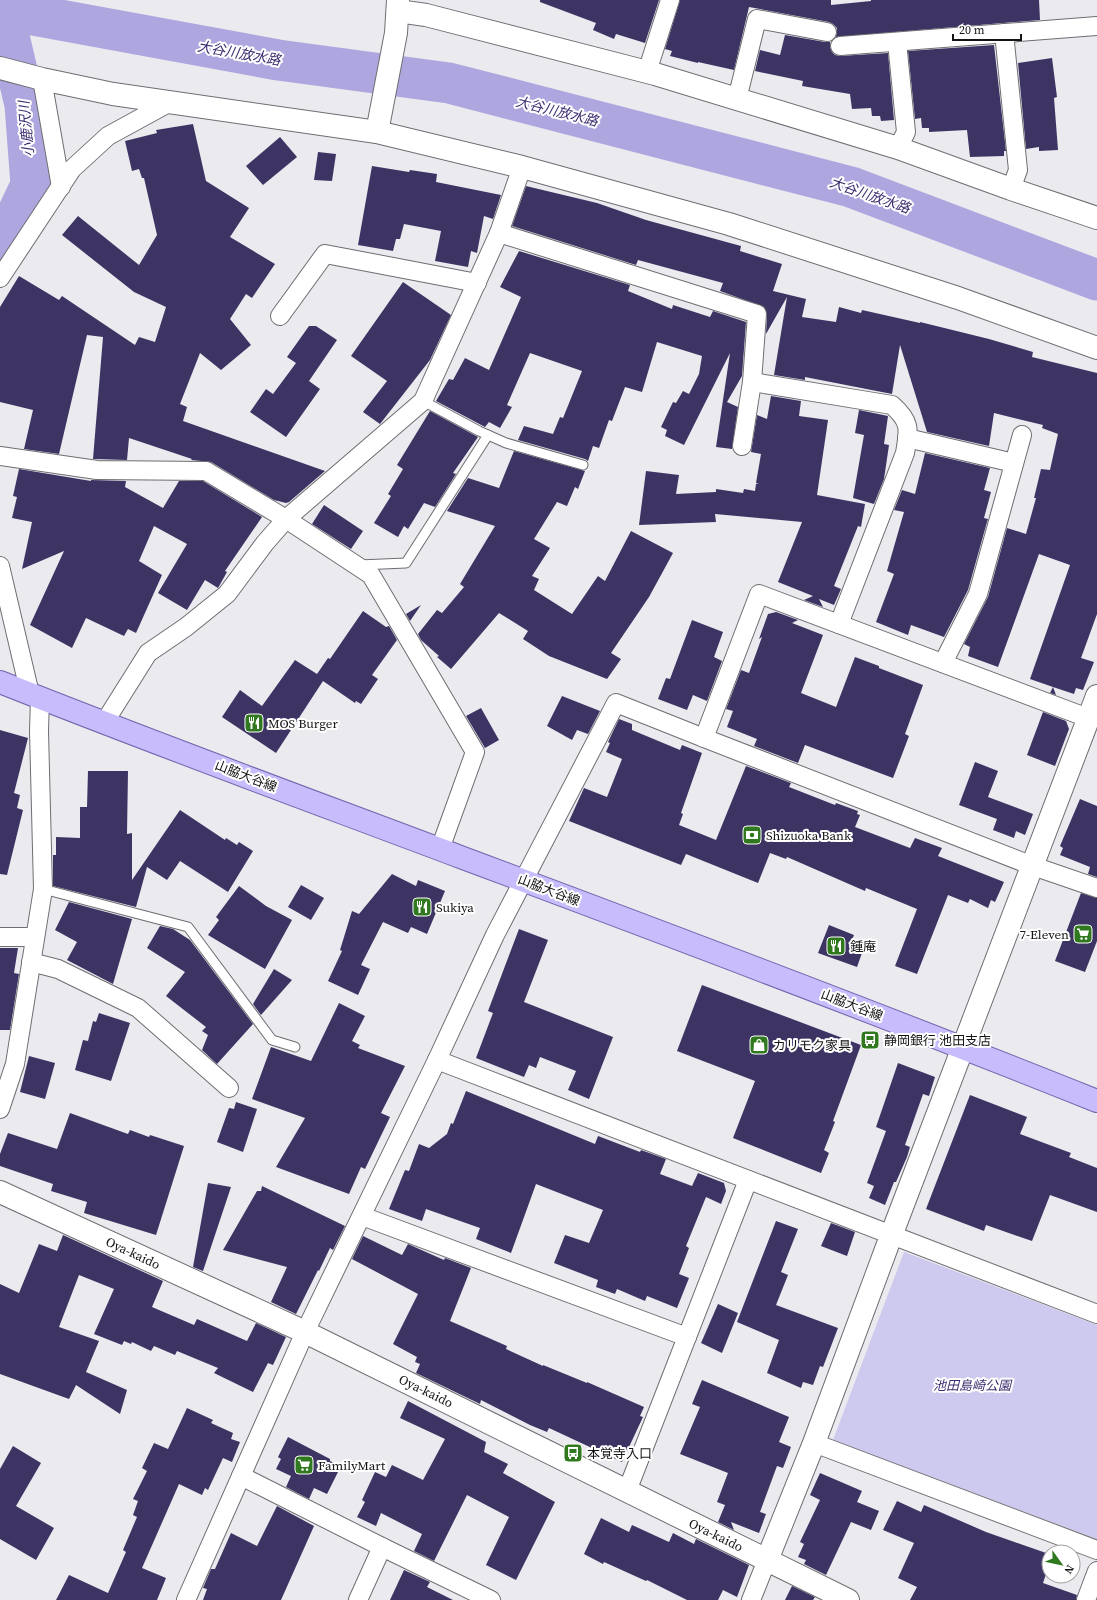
<svg xmlns="http://www.w3.org/2000/svg" width="1097" height="1600" font-family="'Source Serif 4','Noto Sans JP',serif">
<style>
.green{fill:#cdc9ef}
.lines{fill:none;stroke-linecap:round;stroke-linejoin:round}
.river{stroke:#aea7df;stroke-width:41}
.building{fill:#3d3464}
.service-casing{stroke:#6e6e72;stroke-width:11}
.minor-casing{stroke:#6e6e72;stroke-width:20}
.tertiary-casing{stroke:#6e6e72;stroke-width:24}
.primary-casing{stroke:#7164ac;stroke-width:24}
.service{stroke:#fff;stroke-width:9}
.minor{stroke:#fff;stroke-width:18}
.tertiary{stroke:#fff;stroke-width:22}
.primary{stroke:#c8bcfd;stroke-width:22}
.labels{text-anchor:middle;dominant-baseline:central;stroke-width:4;stroke-linejoin:round;paint-order:stroke}
.poi-label{font-size:13px;fill:#141416;stroke:#fff;text-anchor:start}
.street-label{font-size:13px;fill:#141416;stroke:#fff}
.park-label{font-size:13px;font-style:italic;fill:#3b2c6f;stroke:#fff}
.water-label{font-size:14px;font-style:italic;fill:#3d2e71;stroke:#fff}
</style>
<rect width="100%" height="100%" fill="#eaeaef"/>
<path class="green" d="M904 1252 1097 1325V1539L833 1440Z"/>
<g class="lines">
<g class="river">
<path d="M0 9 278 60 449 83 851 187 1097 280"/>
<path d="M0 243 11 227 31 185 25 105 3 10"/>
</g>
</g>
<g class="building">
<path d="M540 0H659L645 43 616 34 614 39 593 30 596 23 540 2Z"/>
<path d="M680 0H831V5L871 1V0H1039L1040 20 836 37 837 28 833 24 829 22 749 7 734 70 698 62V63L670 56 672 51 665 49Z"/>
<path d="M785 35 825 42H830V47L832 52 835 55 840 56 888 53 894 120 881 121 880 116H872L871 108 852 109 850 94 802 86 803 81 755 71 760 50 780 55Z"/>
<path d="M994 45 1006 151H1004V156L970 157 967 130 929 132V128H922L921 118 915 119 908 51Z"/>
<path d="M1052 58 1057 97 1054 98 1058 150 1039 151V147L1026 149 1018 63Z"/>
<path d="M193 124 206 181 249 208 230 237 275 264 252 298 246 294 230 319 251 345 221 370 200 353 180 404 187 407 183 421 325 471 289 502 286 503 274 500 211 462 191 460 192 459 129 438 127 460 93 459 103 337 87 335 59 454 24 449 33 410 0 402V307L19 276 59 300 62 296 135 345 139 337 155 342 166 307 134 292 62 235 78 216 139 265 157 235 144 178H142L139 169 132 171 125 141 157 133 156 130Z"/>
<path d="M280 137 297 157 263 185 246 166Z"/>
<path d="M318 152 336 154 332 181 314 180Z"/>
<path d="M372 166 409 172 410 170 437 174 436 182 501 195 493 219 484 216 477 253 471 251 468 267 435 261 441 231 404 224 400 239H396L393 251 358 245Z"/>
<path d="M526 186 597 203 646 220 741 246 740 251 782 264 773 291 806 299 802 317 836 322 839 307 861 313 862 310 920 323V322L989 339 1033 352 1032 357 1097 373V614L1081 658 1094 662 1083 690 1076 688 1074 694 1053 687 1056 695 1050 693 1053 687 1030 679 1070 565 1039 554 998 667 968 656 970 647 964 644 988 597 1007 528 1026 534 1036 498H1034L1041 469 1050 470 1058 434 1042 428 1043 425 994 413 989 446 927 432 900 345 892 394 805 377V380L774 375 787 297 766 334 767 314 764 307 720 291 723 283 638 260 636 265 512 226Z"/>
<path d="M519 251 630 285 628 291 672 309 673 305 710 317 713 311 746 322 742 376 727 402 738 407 732 449 716 447 730 353 684 445 665 436 667 430 661 427 673 402 676 403 683 391 689 394 699 374 702 356 657 342 642 392 625 387 612 421 609 420 599 448 593 446 588 461 585 459 518 440 524 426 553 434 560 417 563 418 582 371 530 353 507 405 512 407 500 428 489 422 485 427 436 401 449 379 453 380 465 358 489 370 521 297 500 287Z"/>
<path d="M403 282 451 315 430 360 380 424 363 412 387 381 351 356Z"/>
<path d="M309 326H316L337 340 309 381 320 389 286 437 250 412 266 389 273 394 296 363 287 357Z"/>
<path d="M771 396 801 401 799 416 828 420 817 495 865 504 861 527 858 526 834 586 841 589 834 605 819 599 823 607 804 600 813 596 778 582 802 522 715 514 716 522 639 525 646 471 679 475 676 494 716 492V489L743 493 744 489 755 491 756 484H759L756 483 761 454 751 452 757 415 767 419Z"/>
<path d="M859 410 888 416 884 444 889 445 884 479 874 504 853 498 864 435 855 433Z"/>
<path d="M430 411 478 437 453 473 456 474 435 507 424 503 408 529 404 526 398 537 374 523 391 496 388 494 403 469 397 465Z"/>
<path d="M514 451 585 471 578 489 575 487 567 506 557 502 534 539 550 548 532 576 539 579 534 590 572 614 598 576 605 581 631 531 673 553 649 597 611 653 621 659 607 679 549 656 523 639 528 631 499 613 451 669 437 657 439 656 421 640 418 634 437 610 442 613 464 587 460 584 495 526 447 511 468 478 499 488Z"/>
<path d="M925 453 990 468 984 490 991 492 984 518 988 519 987 522 968 590 944 637 911 625 908 635 876 622 894 574 887 571 904 512 894 510 902 490 915 494Z"/>
<path d="M19 469 91 481V480L126 481 125 487 163 508 179 481H203L262 517 225 571 227 572 218 588 205 580 187 610 158 593 187 544 154 526 139 561 162 575 136 633 128 629 124 636 86 618 72 648 30 625 64 551 22 569 32 522 12 518 17 497 13 496Z"/>
<path d="M324 505 363 531 351 549 312 524Z"/>
<path d="M421 605 410 621 406 614Z"/>
<path d="M363 611 386 627 389 626 397 640 372 675 378 679 361 704 356 701 355 703 323 681 276 753 222 717 240 690 262 706 295 660 317 674 328 658 330 659Z"/>
<path d="M776 612 798 620 792 623 823 635 801 693 836 707 855 657 879 666V668L923 685 905 734 909 736 893 778 805 745 798 763 754 746 757 739 727 727 733 711 726 709 741 670 749 673 762 637 759 639 768 614Z"/>
<path d="M692 620 723 632 714 657 722 661 707 701 693 695 687 710 658 699 666 678 670 679Z"/>
<path d="M562 696 600 711 588 734 577 730 572 740 547 726Z"/>
<path d="M481 708 499 740 485 748 466 716Z"/>
<path d="M1043 712 1066 721 1069 729 1055 766 1027 755Z"/>
<path d="M619 719 632 724V730L680 750 682 745 702 753 681 813 683 814 679 825 716 840 746 766 791 783 789 787 835 805 836 803 858 811 857 814 860 815 855 827 910 848 915 838 942 848 938 856 1004 882 995 902 991 900 988 908 970 899 968 903 948 895 917 974 895 966 917 909 866 888 865 891 787 857 786 859 770 853 758 883 686 854 681 865 569 821 584 788 607 797 622 759 606 752 610 743 608 742Z"/>
<path d="M0 730 28 738 14 793 20 795 17 808 23 810 7 875 0 874Z"/>
<path d="M975 762 998 771 988 797 1033 814 1025 835 1016 831 1014 838 993 830 997 819 959 805Z"/>
<path d="M88 771H128L127 834 132 833V880L180 810 225 840 226 838 237 845 239 842 253 851 228 892 180 861 167 880 147 867 136 907 53 886V855H56V837L80 838V807H87Z"/>
<path d="M1080 799 1097 806V877L1088 874 1090 867 1060 855 1063 848 1060 846Z"/>
<path d="M392 874 416 886 418 880 445 891 427 934 411 927 408 933 383 922 361 965 370 969 358 995 328 981 342 951 340 950 352 911 359 914Z"/>
<path d="M301 885 324 898 311 920 288 907Z"/>
<path d="M239 886 266 906 292 920 265 969 208 935 219 920 216 917Z"/>
<path d="M1081 893 1097 898V941L1085 972 1055 961Z"/>
<path d="M69 902 132 919 113 984 67 960 77 942 55 930Z"/>
<path d="M829 925 854 935 850 945 863 950 857 967 818 953Z"/>
<path d="M160 926 173 929 190 940 253 1024 217 1064 202 1050 208 1035 202 1031 206 1027 166 996 185 972 147 948Z"/>
<path d="M519 929 548 940 524 1002 613 1037 589 1099 568 1090 576 1071 540 1057 536 1068 529 1065 524 1077 476 1058 493 1013 488 1011Z"/>
<path d="M0 948H18L14 973 19 974 10 1030H0Z"/>
<path d="M274 969 292 980 261 1015 253 1004Z"/>
<path d="M702 985 861 1045 833 1121 835 1122 824 1150 829 1153 821 1173 733 1138 755 1081 677 1051Z"/>
<path d="M339 1003 365 1016 352 1041 360 1045 358 1048 405 1066 381 1113 390 1117 365 1169 361 1167 349 1194 276 1167 305 1118 252 1099 271 1047 311 1061Z"/>
<path d="M99 1013 130 1023 111 1081 75 1070 83 1040 88 1041 93 1021 96 1022Z"/>
<path d="M29 1056 55 1063 45 1099 20 1092Z"/>
<path d="M898 1063 935 1077 929 1096 923 1094 905 1145 910 1147 907 1157 896 1182H894L885 1205 869 1198 874 1186 867 1183 886 1131 876 1127Z"/>
<path d="M466 1091 595 1144 598 1136 640 1152 641 1150 666 1159 660 1174 692 1186 698 1173 724 1183 726 1191 721 1204 706 1197 686 1246 689 1248 679 1274 689 1278 677 1308 647 1296 645 1301 617 1289 615 1294 596 1287 598 1280 554 1263 565 1235 589 1243 603 1210 536 1184 511 1253 476 1239 480 1228 426 1209 422 1221 389 1209 405 1170 409 1171 419 1144 429 1148 447 1134 451 1123 453 1124Z"/>
<path d="M970 1095 1027 1117 1020 1134 1071 1153 1069 1157 1097 1168V1212L1050 1195 1032 1241 986 1225 984 1231 926 1209Z"/>
<path d="M236 1102 257 1109 243 1152 217 1142 229 1108 234 1109Z"/>
<path d="M70 1113 128 1134 130 1130 149 1137 150 1135 184 1146 156 1235 84 1213 87 1202 51 1191 53 1184 0 1166V1154L8 1133 57 1149Z"/>
<path d="M208 1183 231 1187 203 1271 193 1267Z"/>
<path d="M262 1186 345 1226 333 1250 330 1248 319 1271 318 1270 296 1314 271 1302 287 1267 223 1250 257 1191H261Z"/>
<path d="M776 1221 798 1229 781 1272 788 1275 776 1305 838 1328 823 1367 820 1366 813 1385 803 1382 801 1388 767 1373 779 1340 737 1322Z"/>
<path d="M831 1223 855 1232 847 1256 821 1246Z"/>
<path d="M63 1235 163 1281 152 1307 194 1325 197 1319 247 1341 256 1323 286 1337 273 1365 268 1363 253 1392 214 1373 218 1368 177 1351 175 1355 154 1346 151 1351 132 1342 131 1344 124 1341 122 1345 94 1334 114 1289 79 1275 59 1327 99 1341 86 1372 127 1390 120 1414 76 1385 69 1399 0 1374V1284L19 1293 39 1244 57 1251Z"/>
<path d="M363 1236 402 1255 408 1244 444 1260 445 1258 471 1268 450 1321 507 1346 506 1349 543 1366V1365L587 1383V1382L644 1407 640 1416 643 1417 622 1462 549 1428 547 1432 530 1425 481 1400 480 1404 476 1402 416 1373 420 1364 415 1362 417 1357 393 1344 418 1294 352 1259Z"/>
<path d="M718 1304 738 1313 722 1353 701 1343Z"/>
<path d="M702 1380 789 1417 779 1442 791 1447 783 1468 777 1466 760 1512 766 1514 759 1533 731 1522 734 1530 718 1522 725 1505 717 1502 728 1473 680 1454 700 1407 692 1404Z"/>
<path d="M408 1401 486 1442 484 1452 508 1464 503 1473 555 1502 516 1580 486 1565 509 1517 467 1495 434 1561 414 1551 422 1534 381 1513 376 1526 357 1517 365 1502 362 1500 375 1472 386 1477 392 1465 423 1480 445 1439 400 1418Z"/>
<path d="M187 1408 213 1420 211 1423 233 1433 231 1439 240 1442 232 1462 223 1458 208 1490 205 1488 202 1495 179 1484 142 1568 166 1578 157 1600H56L69 1575 108 1593 126 1552 123 1550 137 1517 133 1515 138 1501 133 1499 147 1471 142 1468 154 1443 168 1449Z"/>
<path d="M288 1437 330 1459V1461L341 1466 327 1494 314 1488 309 1499 286 1487 291 1476 276 1469 281 1459 278 1457Z"/>
<path d="M13 1446 41 1463 16 1506 54 1528 36 1560 0 1539V1469Z"/>
<path d="M820 1473 862 1491 857 1502 879 1511 871 1530 851 1522 826 1575 804 1564 806 1560 798 1557 804 1544 800 1542 820 1500 810 1495Z"/>
<path d="M897 1501 921 1512 924 1505 986 1532 1049 1554V1565L1043 1583 1077 1595 1076 1600H910L917 1587 898 1578 914 1543 883 1530Z"/>
<path d="M277 1506 314 1526 281 1600H203L207 1589 203 1588 211 1569H215L231 1533 257 1546Z"/>
<path d="M601 1518 629 1532 632 1525 669 1542 673 1533 694 1544 696 1539 749 1565 737 1597 723 1590 718 1600H687L647 1580 646 1581 604 1562 603 1564 584 1554Z"/>
<path d="M404 1570 430 1582 427 1587 453 1600H390Z"/>
<path d="M792 1586 815 1597 813 1600H785Z"/>
</g>
<g class="lines">
<g class="service-casing">
<g id="service">
<path d="M423 401 479 431 506 443 583 465"/>
<path d="M359 565 406 563 488 435"/>
<path d="M43 889 188 927 272 1040 295 1047"/>
</g>
</g>
<g class="minor-casing">
<g id="minor">
<path d="M1004 33 1018 170 1011 189"/>
<path d="M897 42 906 132 898 148"/>
<path d="M840 46 1097 26"/>
<path d="M647 72 670 0"/>
<path d="M42 79 61 187"/>
<path d="M737 99 757 19 827 32"/>
<path d="M499 233 757 314 752 382 742 446"/>
<path d="M0 278 72 169 108 136 172 101"/>
<path d="M280 316 325 254 477 283"/>
<path d="M752 382 892 405C911 422 909 429 905 453L839 624"/>
<path d="M907 438 1014 463"/>
<path d="M0 456 97 470 206 471 286 519 371 575 475 752 440 849"/>
<path d="M0 566 30 694"/>
<path d="M943 663 978 594 1022 435"/>
<path d="M104 723 148 653 186 627 227 594 265 543 286 519 423 401 499 233 522 167"/>
<path d="M704 738 759 594 1088 718"/>
<path d="M0 937H35"/>
<path d="M31 962 58 969 138 1008 229 1088"/>
<path d="M437 1060 1097 1314"/>
<path d="M0 1109 15 1064 43 889 39 731 40 698"/>
<path d="M362 1216 687 1337"/>
<path d="M814 1443 1097 1550"/>
<path d="M241 1476 382 1547 491 1600"/>
<path d="M627 1491 748 1180"/>
<path d="M186 1600 305 1332 437 1060 495 935 616 703 704 738 1033 866 1097 888"/>
<path d="M358 1600 382 1547"/>
<path d="M751 1600 767 1560"/>
<path d="M1086 1600 1097 1571"/>
</g>
</g>
<g class="tertiary-casing">
<g id="tertiary">
<path d="M398 11 426 15 655 74 898 148 1011 189 1097 218"/>
<path d="M0 68 42 79 113 94 377 132 522 167 729 224 958 298 1097 348"/>
<path d="M377 132 396 33 398 0"/>
<path d="M0 1192 305 1332 848 1600"/>
<path d="M767 1560 814 1443 891 1236 1097 696"/>
</g>
</g>
<g class="primary-casing">
<path id="primary" d="M0 682C153 743 309 800 463 858 675 937 887 1017 1097 1101"/>
</g>
<use href="#service" class="service"/>
<use href="#minor" class="minor"/>
<use href="#tertiary" class="tertiary"/>
<use href="#primary" class="primary"/>
</g>
<defs>
<g id="restaurant-square" transform="scale(1)"><rect x="-9" y="-9" width="18" height="18" rx="4" fill="#31791f" stroke="#fff"/><path d="M-5-6h1v4h1v-4h1v4h1v-4h1v5L-1.5 .5V6h-2V.5L-5-1ZM5-6V6H3V1.5H1.5Q1.5-4 5-6Z" fill="#fff"/></g>
<g id="bank-square" transform="scale(1)"><rect x="-9" y="-9" width="18" height="18" rx="4" fill="#31791f" stroke="#fff"/><path d="M-6-4H6V4H-6ZM0-2.3a2.3 2.3 0 1 0 0 4.6a2.3 2.3 0 1 0 0-4.6Z" fill="#fff"/></g>
<g id="supermarket-square" transform="scale(1)"><rect x="-9" y="-9" width="18" height="18" rx="4" fill="#31791f" stroke="#fff"/><path d="M-6-5.5h2.5l.6 2H6L4.5 2H-2.5L-4.4-4H-6ZM-1.5 3.2a1.3 1.3 0 1 0 .1 0ZM3 3.2a1.3 1.3 0 1 0 .1 0Z" fill="#fff"/></g>
<g id="bus-square" transform="scale(1)"><rect x="-9" y="-9" width="18" height="18" rx="4" fill="#31791f" stroke="#fff"/><path d="M-5-6H5V4H4V6H2V4H-2V6H-4V4H-5ZM-3.5-4V0h7V-4ZM-3.5 1.2v1.5H-2V1.2ZM2 1.2v1.5H3.5V1.2Z" fill="#fff"/></g>
<g id="shop-square" transform="scale(1)"><rect x="-9" y="-9" width="18" height="18" rx="4" fill="#31791f" stroke="#fff"/><path d="M-5-2.5h2.3a2.7 3.5 0 0 1 5.4 0H5L5.5 6h-11ZM-1.5-2.5h3a1.5 2.3 0 0 0-3 0Z" fill="#fff"/></g>
</defs>
<g fill-rule="evenodd">
<use href="#restaurant-square" x="254" y="723"/>
<use href="#bank-square" x="752" y="835"/>
<use href="#restaurant-square" x="422" y="907"/>
<use href="#supermarket-square" x="1083" y="934"/>
<use href="#restaurant-square" x="836" y="946"/>
<use href="#bus-square" x="870" y="1040"/>
<use href="#shop-square" x="759" y="1045"/>
<use href="#bus-square" x="573" y="1453"/>
<use href="#supermarket-square" x="304" y="1465"/>
</g>
<g class="labels">
<g class="poi-label">
<text x="268" y="723">MOS Burger</text>
<text x="766" y="835">Shizuoka Bank</text>
<text x="436" y="907">Sukiya</text>
<text x="1069" y="934" text-anchor="end">7-Eleven</text>
<text x="850" y="946">鍾庵</text>
<text x="884" y="1040">静岡銀行 池田支店</text>
<text x="773" y="1045">カリモク家具</text>
<text x="587" y="1453">本覚寺入口</text>
<text x="318" y="1465">FamilyMart</text>
</g>
<g class="street-label">
<text transform="translate(246 776) rotate(21)">山脇大谷線</text>
<text transform="translate(549 890) rotate(21)">山脇大谷線</text>
<text transform="translate(852 1005) rotate(21)">山脇大谷線</text>
<text transform="translate(133 1253) rotate(25)">Oya-kaido</text>
<text transform="translate(426 1391) rotate(26)">Oya-kaido</text>
<text transform="translate(716 1535) rotate(26)">Oya-kaido</text>
</g>
<g class="park-label">
<text x="972" y="1385">池田島崎公園</text>
</g>
<g class="water-label">
<text transform="translate(239 53) rotate(10)">大谷川放水路</text>
<text transform="translate(557 111) rotate(14)">大谷川放水路</text>
<text transform="translate(26 129) rotate(-95)">小鹿沢川</text>
<text transform="translate(870 195) rotate(19)">大谷川放水路</text>
</g>
</g>
<g transform="translate(1061 1564) rotate(123)"><circle r="19" fill="#ffffff" stroke="#a1a1a2"/>
<path d="M0-3L7 15L0 10L-7 15Z" fill="#31791f"/>
<text y="-6" font-size="11" font-weight="bold" text-anchor="middle" fill="#141416">N</text>
</g>
<path d="M953 34v6h68v-6" fill="none" stroke="#141416" stroke-width="2"/>
<text x="959" y="34" font-size="12" fill="#141416" stroke="#ffffff" stroke-width="3" paint-order="stroke">20 m</text>
</svg>
